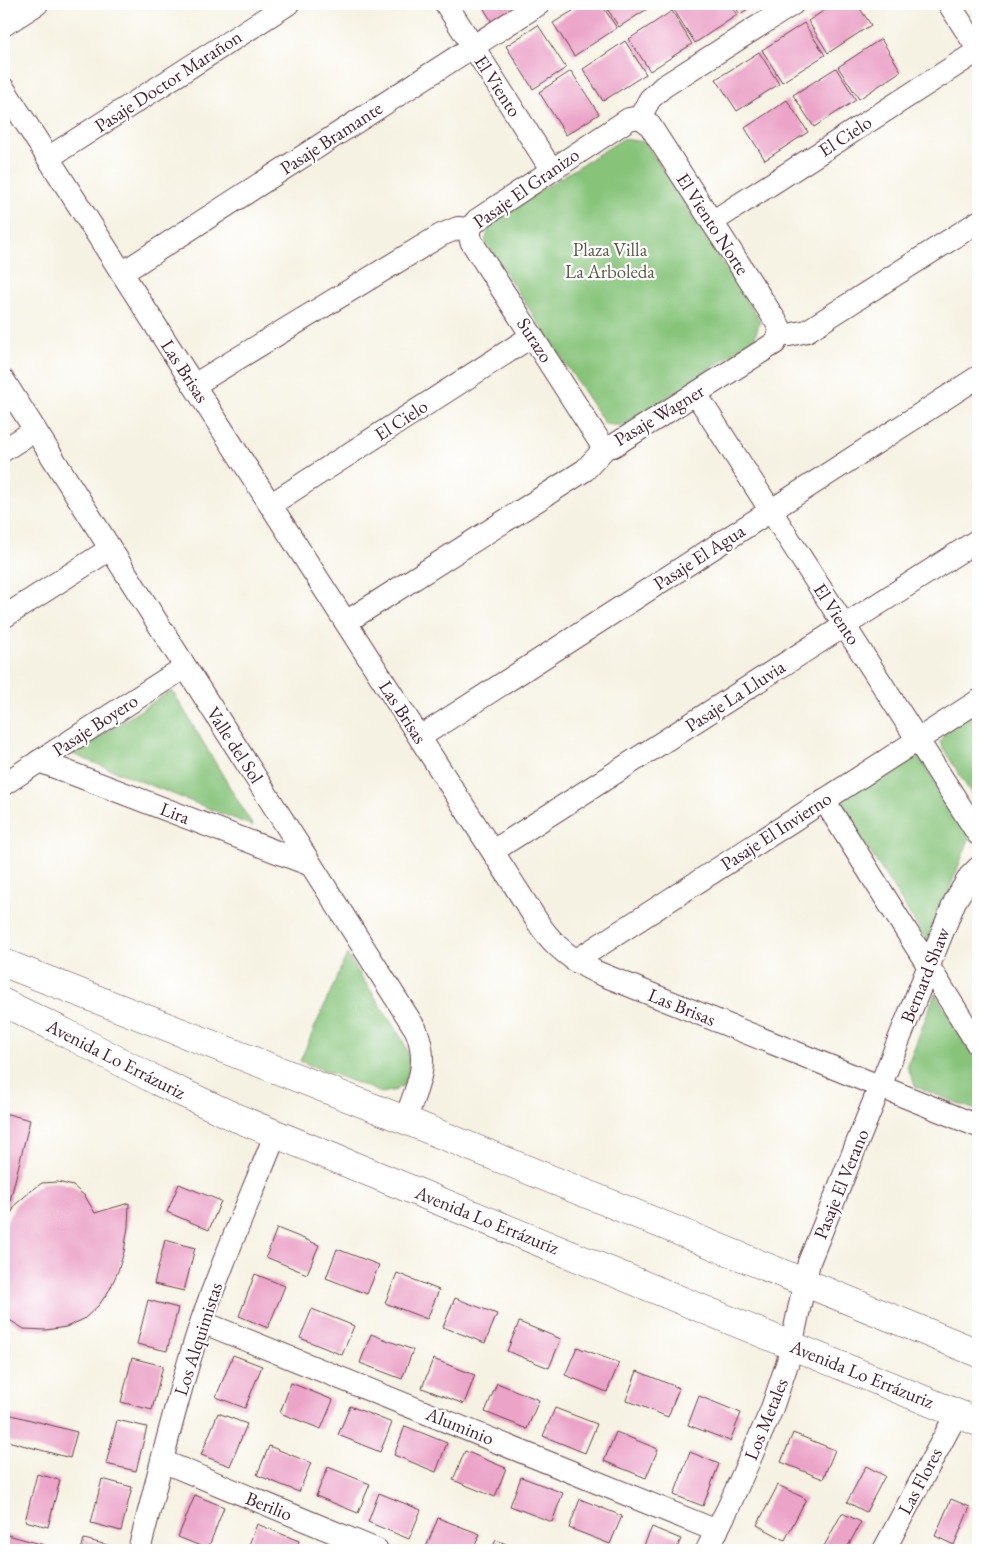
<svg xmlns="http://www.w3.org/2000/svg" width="982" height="1554" font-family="'EB Garamond',serif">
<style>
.green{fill:#87c47a;stroke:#687252}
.building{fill:#eba3c7}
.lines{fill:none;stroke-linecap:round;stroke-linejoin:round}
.minor-casing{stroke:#643f47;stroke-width:24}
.secondary-casing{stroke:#643f47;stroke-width:29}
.minor{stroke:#fff;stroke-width:22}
.secondary{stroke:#fff;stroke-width:28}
.labels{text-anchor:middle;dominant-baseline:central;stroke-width:4.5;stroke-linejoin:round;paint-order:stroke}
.street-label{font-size:19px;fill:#4a1f2b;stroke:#fff}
.park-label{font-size:19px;fill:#5f5947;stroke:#fff}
</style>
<rect width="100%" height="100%" fill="#fff"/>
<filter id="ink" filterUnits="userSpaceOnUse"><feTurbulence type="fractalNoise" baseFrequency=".02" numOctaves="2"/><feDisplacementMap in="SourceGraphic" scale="10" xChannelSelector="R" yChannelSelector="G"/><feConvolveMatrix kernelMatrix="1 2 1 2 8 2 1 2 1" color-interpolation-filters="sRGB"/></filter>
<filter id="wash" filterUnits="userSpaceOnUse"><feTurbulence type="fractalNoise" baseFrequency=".0096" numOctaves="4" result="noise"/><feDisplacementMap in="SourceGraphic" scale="20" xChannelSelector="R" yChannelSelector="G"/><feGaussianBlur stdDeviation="1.12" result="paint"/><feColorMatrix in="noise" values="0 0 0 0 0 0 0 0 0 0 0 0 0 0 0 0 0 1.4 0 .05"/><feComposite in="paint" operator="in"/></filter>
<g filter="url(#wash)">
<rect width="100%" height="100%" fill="#f6f2e3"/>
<g class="green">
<path d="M623 139 645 142 760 321 754 340 624 426 605 424 485 242 491 221Z"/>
<path d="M172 690 253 826 72 754Z"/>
<path d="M978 709V805L940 743 945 732Z"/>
<path d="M916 751 970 837 928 943 836 798Z"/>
<path d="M347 954 402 1039 409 1055V1069L404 1085 396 1090 382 1093 300 1061Z"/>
<path d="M935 993 978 1063V1111L916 1087 907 1067Z"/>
</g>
<g id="blocks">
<g class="building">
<path d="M481 4H519L492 22Z"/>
<path d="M584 4H601L617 28 574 56 553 23Z"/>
<path d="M604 4H655L619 27Z"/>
<path d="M684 4H730L737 15 695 43 674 10Z"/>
<path d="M733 4H756L740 14Z"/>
<path d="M834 4H857L871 25 828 53 808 21Z"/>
<path d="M672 11 692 44 650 71 629 39Z"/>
<path d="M804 23 825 55 782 82 762 50Z"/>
<path d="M538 25 566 68 533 89 506 46Z"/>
<path d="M881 39 901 71 859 99 838 67Z"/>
<path d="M625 41 646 74 603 101 583 69Z"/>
<path d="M759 52 779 84 737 111 716 79Z"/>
<path d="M836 68 856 100 814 127 793 95Z"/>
<path d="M571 71 599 114 566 135 539 92Z"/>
<path d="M787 100 808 132 765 160 745 128Z"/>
<path d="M4 1113 30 1120 8 1209 4 1208Z"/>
<path d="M58 1182 73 1186 85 1196 95 1213 129 1203 128 1227 124 1252 118 1271 110 1289 99 1305 84 1319 66 1327 46 1330 24 1329 8 1319 4 1312V1226L16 1204 31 1191 42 1183Z"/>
<path d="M179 1184 221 1201 209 1230 167 1212Z"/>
<path d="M277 1228 319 1245 307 1274 266 1257Z"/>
<path d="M165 1240 195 1248 184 1291 154 1284Z"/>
<path d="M337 1249 379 1265 367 1294 326 1278Z"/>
<path d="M397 1273 439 1290 427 1319 385 1303Z"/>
<path d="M255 1274 285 1286 268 1328 239 1316Z"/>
<path d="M455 1298 497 1314 485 1343 443 1327Z"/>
<path d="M148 1300 178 1308 167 1351 137 1344Z"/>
<path d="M312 1309 354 1326 342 1355 300 1338Z"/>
<path d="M519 1322 561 1339 549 1368 507 1351Z"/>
<path d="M371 1334 413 1350 402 1379 360 1363Z"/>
<path d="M577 1347 619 1363 607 1392 565 1375Z"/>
<path d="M233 1355 262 1366 245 1408 216 1397Z"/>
<path d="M132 1358 163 1366 152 1410 121 1402Z"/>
<path d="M433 1359 475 1375 464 1404 422 1388Z"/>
<path d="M637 1371 679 1388 668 1417 626 1400Z"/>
<path d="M291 1383 333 1400 321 1429 280 1413Z"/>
<path d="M497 1383 539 1400 527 1429 485 1412Z"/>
<path d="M699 1396 741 1413 730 1441 688 1425Z"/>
<path d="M350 1406 392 1423 380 1452 338 1435Z"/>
<path d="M555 1408 597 1424 585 1453 543 1436Z"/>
<path d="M4 1413 77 1432 70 1458 4 1440Z"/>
<path d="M218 1413 247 1424 230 1466 201 1455Z"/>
<path d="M117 1420 147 1427 136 1471 106 1464Z"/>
<path d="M405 1426 447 1443 436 1472 394 1455Z"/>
<path d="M616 1432 658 1449 646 1478 604 1461Z"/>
<path d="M793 1433 835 1450 823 1479 781 1462Z"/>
<path d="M269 1446 311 1463 299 1492 257 1475Z"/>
<path d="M465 1451 506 1468 495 1497 453 1480Z"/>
<path d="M690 1452 719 1464 703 1506 674 1495Z"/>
<path d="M866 1466 885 1476 866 1512 847 1502Z"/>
<path d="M328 1467 370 1484 358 1513 316 1496Z"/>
<path d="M37 1474 60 1480 48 1527 25 1521Z"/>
<path d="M521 1477 563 1493 552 1522 510 1506Z"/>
<path d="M102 1479 132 1487 121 1531 91 1523Z"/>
<path d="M778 1485 806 1499 785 1540 757 1525Z"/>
<path d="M379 1493 421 1510 409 1539 368 1522Z"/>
<path d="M195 1495 224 1507 208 1549 178 1537Z"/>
<path d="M580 1499 622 1516 610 1544 569 1528Z"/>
<path d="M951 1499 970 1507 954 1545 935 1536Z"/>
<path d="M842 1513 861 1522 846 1550H827L823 1548Z"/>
<path d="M438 1518 480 1534 473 1550H436L426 1547Z"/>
<path d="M257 1524 299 1541 296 1550H247Z"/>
<path d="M652 1527 681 1539 676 1550H642Z"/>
<path d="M4 1534 48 1546 47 1550H4Z"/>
<path d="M84 1539 115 1547 114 1550H81Z"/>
<path d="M496 1540 522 1550H491Z"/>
</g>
</g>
</g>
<g filter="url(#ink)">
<use href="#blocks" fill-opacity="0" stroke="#643f47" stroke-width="1"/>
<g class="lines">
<g class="minor-casing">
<g id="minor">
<path d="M446 4 551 169"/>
<path d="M949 4 978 49"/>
<path d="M4 25 37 4"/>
<path d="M4 89 541 927C556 948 573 961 596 972L978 1126"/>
<path d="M640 117 650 99 663 87 793 4"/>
<path d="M48 158 288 4"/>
<path d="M712 222 978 51"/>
<path d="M469 229 471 241 598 439 601 444 607 446"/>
<path d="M469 229 477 220 629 119 640 117"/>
<path d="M122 273 539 4"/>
<path d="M780 335H789L807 331 978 222"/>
<path d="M4 381 416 1030C430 1064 417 1087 405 1120"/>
<path d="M194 385 441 235 458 228 469 229"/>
<path d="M696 394 978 834"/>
<path d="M4 450 35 430"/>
<path d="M270 505 532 336"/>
<path d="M4 617 110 549"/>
<path d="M346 622 585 470 607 446H613L775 343C779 337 780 333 779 326L649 124 640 117"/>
<path d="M420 737 978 377"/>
<path d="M39 761 311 865"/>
<path d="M4 784 185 667"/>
<path d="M824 800 978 1045"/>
<path d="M493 851 978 540"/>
<path d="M575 961 978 701"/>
<path d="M202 1322 717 1531"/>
<path d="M162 1461 377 1550"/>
<path d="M139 1550C159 1474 177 1395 202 1320 224 1257 251 1196 276 1133"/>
<path d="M707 1550 728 1508 771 1411 788 1361 809 1262 955 901 970 876 978 868"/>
<path d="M884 1550 957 1413"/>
</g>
</g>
<g class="secondary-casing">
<g id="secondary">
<path d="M4 963 405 1120 978 1353"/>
<path d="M4 1003 64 1032 157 1081 237 1118 978 1422"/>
</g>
</g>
<use href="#minor" class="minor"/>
<use href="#secondary" class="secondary"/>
</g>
</g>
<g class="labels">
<g class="street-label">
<text transform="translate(168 81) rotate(-33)">Pasaje Doctor Marañon</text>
<text transform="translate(498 86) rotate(57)">El Viento</text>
<text transform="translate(845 136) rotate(-33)">El Cielo</text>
<text transform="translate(331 138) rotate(-33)">Pasaje Bramante</text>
<text transform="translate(526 188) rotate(-35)">Pasaje El Granizo</text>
<text transform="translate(713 224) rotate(57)">El Viento Norte</text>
<text transform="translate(535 340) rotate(57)">Surazo</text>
<text transform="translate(185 371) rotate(57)">Las Brisas</text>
<text transform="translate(659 415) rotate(-31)">Pasaje Wagner</text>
<text transform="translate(401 420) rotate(-33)">El Cielo</text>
<text transform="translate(699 557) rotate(-33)">Pasaje El Agua</text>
<text transform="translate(837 614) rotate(57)">El Viento</text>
<text transform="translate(735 696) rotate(-33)">Pasaje La Lluvia</text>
<text transform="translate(403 712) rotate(57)">Las Brisas</text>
<text transform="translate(95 725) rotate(-33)">Pasaje Boyero</text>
<text transform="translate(235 745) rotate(57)">Valle del Sol</text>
<text transform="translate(175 813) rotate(21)">Lira</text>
<text transform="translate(776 831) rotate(-33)">Pasaje El Invierno</text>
<text transform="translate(925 975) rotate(-68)">Bernard Shaw</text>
<text transform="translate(682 1007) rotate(22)">Las Brisas</text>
<text transform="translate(116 1059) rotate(27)">Avenida Lo Errázuriz</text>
<text transform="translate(841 1184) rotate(-68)">Pasaje El Verano</text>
<text transform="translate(487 1220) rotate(22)">Avenida Lo Errázuriz</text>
<text transform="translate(198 1339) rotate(-72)">Los Alquimistas</text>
<text transform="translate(862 1374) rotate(22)">Avenida Lo Errázuriz</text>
<text transform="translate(766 1419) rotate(-68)">Los Metales</text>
<text transform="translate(460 1426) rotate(22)">Aluminio</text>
<text transform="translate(920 1481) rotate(-62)">Las Flores</text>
<text transform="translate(269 1506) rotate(22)">Berilio</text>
</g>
<g class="park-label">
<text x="610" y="249">Plaza Villa<tspan x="610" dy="22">La Arboleda</tspan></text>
</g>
</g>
<rect width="982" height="1554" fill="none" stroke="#fff" stroke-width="20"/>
</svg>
